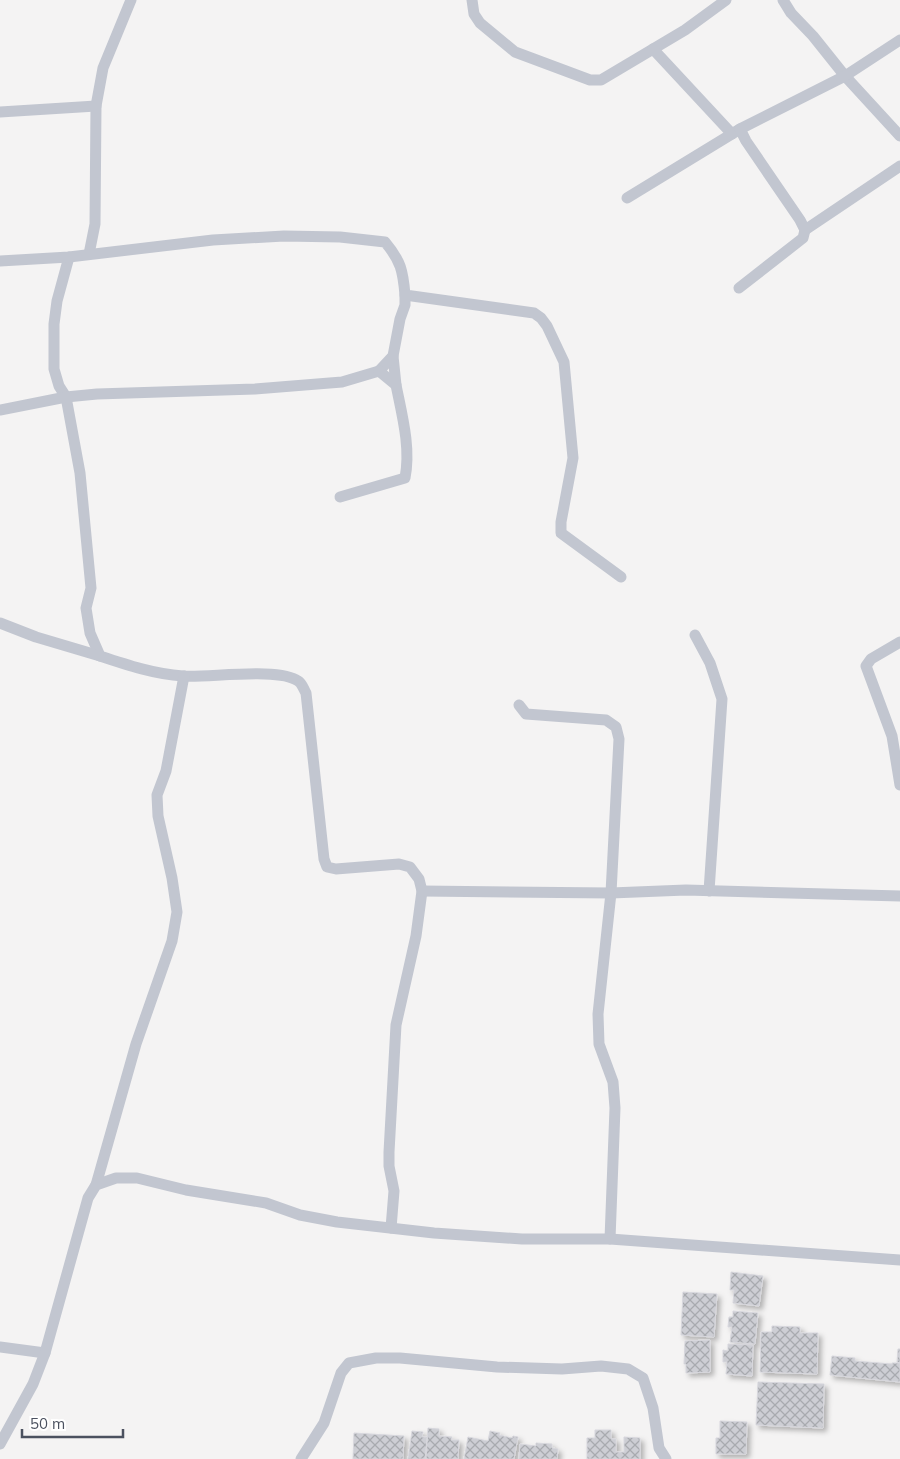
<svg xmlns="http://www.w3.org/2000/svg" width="900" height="1459" font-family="Mulish,sans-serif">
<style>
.building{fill:url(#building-cross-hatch);stroke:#d7d7dd;filter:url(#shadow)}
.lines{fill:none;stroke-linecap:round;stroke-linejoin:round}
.street{stroke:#c2c6d0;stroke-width:11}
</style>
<defs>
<pattern id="building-cross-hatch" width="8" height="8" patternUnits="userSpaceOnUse" patternTransform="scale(1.25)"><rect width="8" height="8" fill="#cdced4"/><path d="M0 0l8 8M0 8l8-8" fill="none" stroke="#a8aaaf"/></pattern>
<filter id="shadow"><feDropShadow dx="3.5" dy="3.5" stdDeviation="2.5" flood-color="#0004"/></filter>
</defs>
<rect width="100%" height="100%" fill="#f4f3f3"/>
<g class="building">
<path d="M731 1272 763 1276 759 1306 733 1303 734 1290H730Z"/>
<path d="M683 1292 717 1294 714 1337 681 1335Z"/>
<path d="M733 1311 758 1313 755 1344 730 1342 732 1327H728L729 1317H733Z"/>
<path d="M772 1326 800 1327V1333H818L817 1374 760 1372 761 1332H772Z"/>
<path d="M710 1340V1372L686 1373V1364H684L685 1341Z"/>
<path d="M728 1344 753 1345 752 1376 726 1374 727 1362H723V1350L728 1351Z"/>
<path d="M898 1349H900V1363L897 1362Z"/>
<path d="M832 1356 855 1358V1361L892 1364V1363H900V1382L830 1375Z"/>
<path d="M758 1382 824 1384 823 1428 756 1425Z"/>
<path d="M720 1421 747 1422 746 1454H716V1438H720Z"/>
<path d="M428 1428 439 1429V1436L452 1437 451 1440H459L458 1459H426Z"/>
<path d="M595 1430H611V1439H616V1452H624V1437L640 1438V1459H587V1438H595Z"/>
<path d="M412 1431 423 1432 422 1437H427L425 1459H408Z"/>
<path d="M490 1431 500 1433 499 1435 512 1438 513 1436 518 1437 514 1459H464L468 1437 488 1441Z"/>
<path d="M354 1433 404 1436 403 1459H353Z"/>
<path d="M536 1443 552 1444V1448L558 1449 557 1459H519L520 1444 536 1446Z"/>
</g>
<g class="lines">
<g class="street">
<path d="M472 0 474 14 480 23 515 52 590 80H601L685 30 726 0"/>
<path d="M783 0 791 13 813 36 845 76 900 136"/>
<path d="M653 49 732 134"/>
<path d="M0 112 96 106"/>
<path d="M627 198 740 129"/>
<path d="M805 230 900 166"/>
<path d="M89 254 95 224 96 106 103 68 131 0"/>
<path d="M69 257 57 301 54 324V369L59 386 66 397 80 473 91 588 86 608 90 633 100 656C127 665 154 674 183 676 207 678 280 667 298 681 302 683 304 690 306 693L324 859 327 867 336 869 399 864 410 867 419 879 422 891 416 936 396 1025 389 1152V1166L394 1191 391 1228"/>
<path d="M0 261 69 257 213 240 284 236 340 237 385 242C401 261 403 271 405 295L534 313 541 318 547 326 564 362 573 458 561 522V533L621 577"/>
<path d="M739 288 803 238 805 230 800 220 746 141 740 129 845 76 900 40"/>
<path d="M393 356 396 385"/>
<path d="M0 410 66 397 97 394 255 389 342 382 379 371 393 356 400 319 405 305V295"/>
<path d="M340 497 405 478C411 448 402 415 396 385L379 371"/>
<path d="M0 623 36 637 100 656"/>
<path d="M695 635 710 663 722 699 709 891"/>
<path d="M900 642 871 659 866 666 892 736 900 785"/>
<path d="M519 705 526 714 606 720 616 727 619 739 611 893 598 1014 599 1044 613 1082 615 1108 610 1239"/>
<path d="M422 891 611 893 686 890 900 896"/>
<path d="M96 1185 136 1044 172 941 177 912 172 878 158 816 157 795 166 771 184 676"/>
<path d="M0 1347 45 1353"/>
<path d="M0 1444 33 1384 45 1353 88 1198 96 1185 116 1178H137L186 1190 266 1203 300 1215 337 1222 434 1233 522 1239H610L900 1260"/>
<path d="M301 1459 324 1423 341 1373 349 1363 376 1358H400L497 1367 562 1369 601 1366 628 1369 643 1378 653 1408 659 1448 666 1459"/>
</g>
</g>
<path d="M22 1429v8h101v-8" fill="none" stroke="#4b515f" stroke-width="2.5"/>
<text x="30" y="1429" font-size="15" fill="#4b515f" stroke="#ffffff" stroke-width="4" paint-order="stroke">50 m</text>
</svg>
